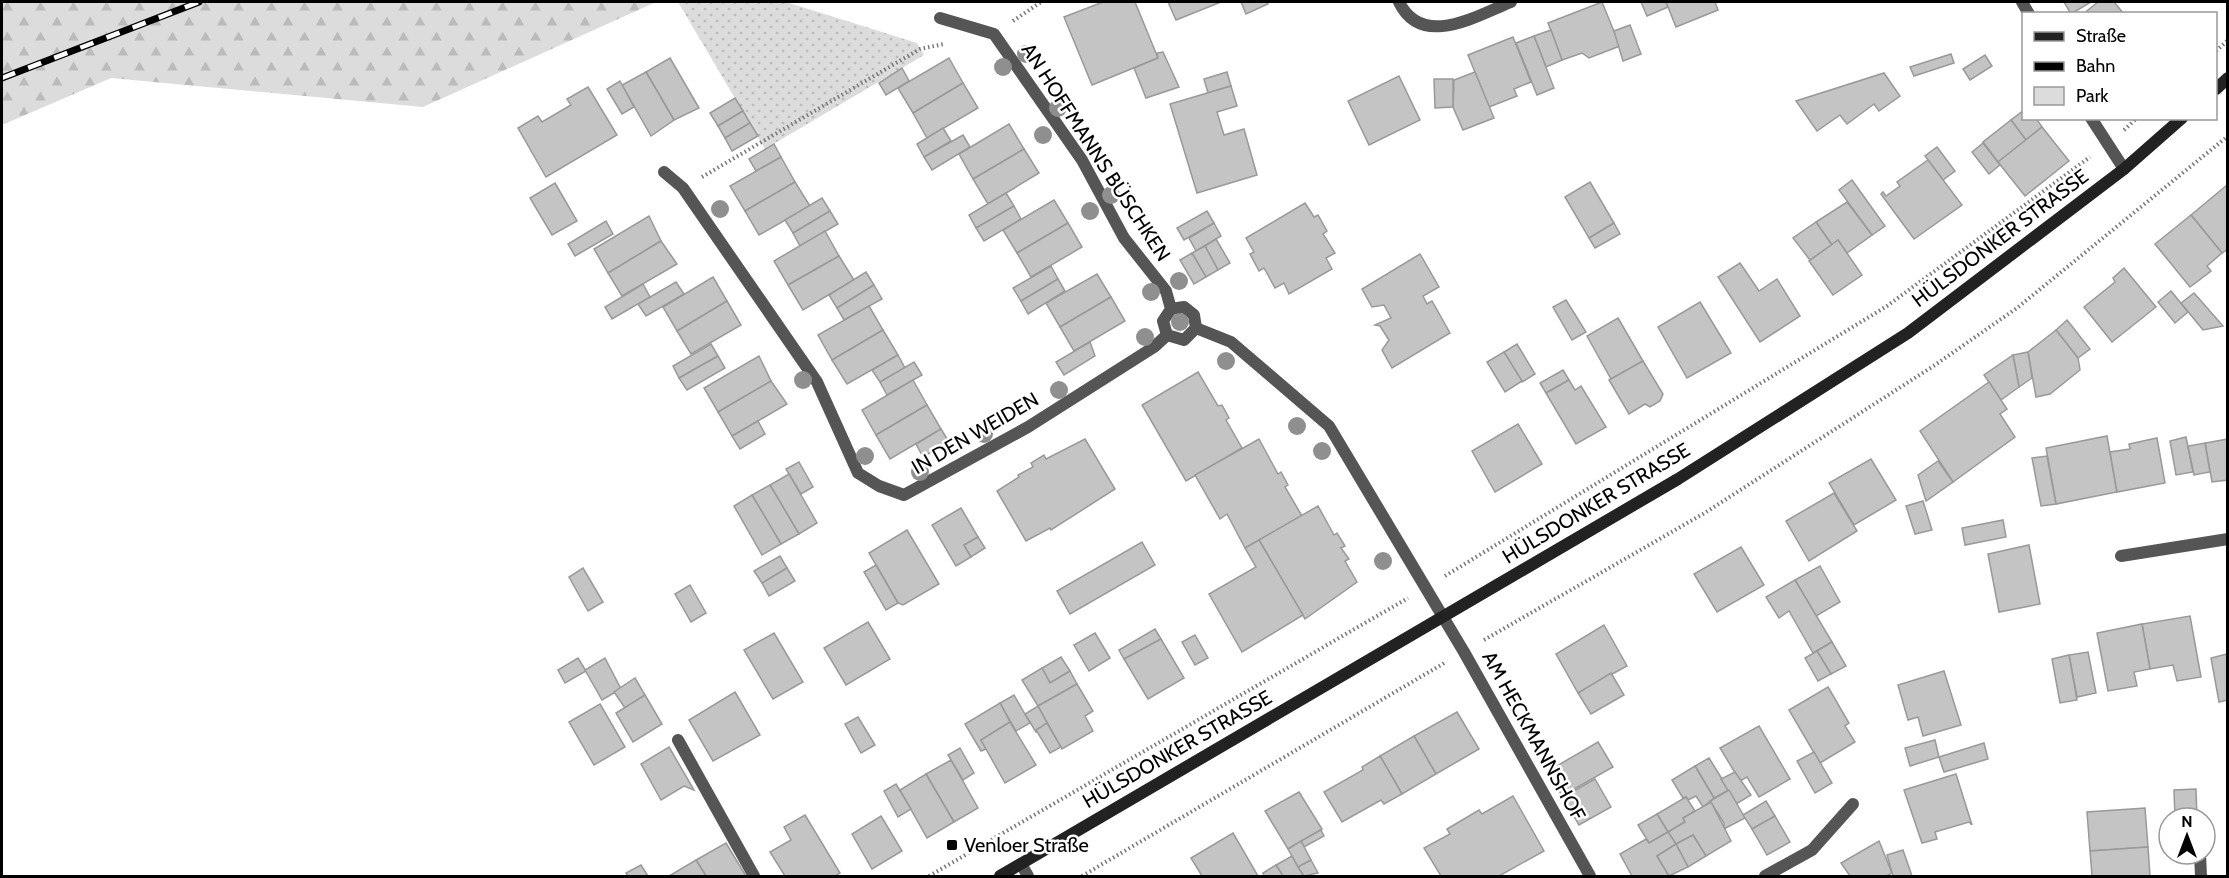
<svg xmlns="http://www.w3.org/2000/svg" width="2229" height="878" font-family="Cabin,sans-serif">
<style>
.green{fill:url(#green-dots)}
.forest{fill:url(#forest-firs)}
.building{fill:#c4c4c4;stroke:#999;stroke-width:1.5}
.lines{fill:none;stroke-linecap:round;stroke-linejoin:round}
.path{stroke:#777;stroke-width:4;stroke-dasharray:1.5 3;stroke-linecap:butt}
.lane{stroke:#555;stroke-width:12}
.street{stroke:#555;stroke-width:12}
.secondary{stroke:#222;stroke-width:12}
.rail-casing{stroke:#000;stroke-width:7}
.rail{stroke:#fff;stroke-width:4.5;stroke-dasharray:14;stroke-linecap:butt}
.tree{fill:#8f8f8f}
.poi-dot{fill:#000;stroke:#fff;stroke-width:2}
.labels{text-anchor:middle;dominant-baseline:central;stroke-width:5;stroke-linejoin:round;paint-order:stroke}
.street-label{font-size:20px;fill:#000;stroke:#fff}
.poi-label{font-size:20px;fill:#000;stroke:#fff;text-anchor:start}
</style>
<defs>
<pattern id="green-dots" width="8" height="8" patternUnits="userSpaceOnUse" patternTransform="scale(1.5)"><rect width="8" height="8" fill="#dcdcdc"/><path d="M2 2h.1M6 6h.1" fill="none" stroke="#bbb" stroke-width="1.8" stroke-linecap="round"/></pattern>
<pattern id="forest-firs" width="22" height="20" patternUnits="userSpaceOnUse" patternTransform="scale(1.5)"><rect width="22" height="20" fill="#dcdcdc"/><path d="M5 1l3.5 6h-7zM16 11l3.5 6h-7z" fill="#bbb"/></pattern>
</defs>
<rect width="100%" height="100%" fill="#fff"/>
<path class="green" d="M678 2H786L917 43 924 55 765 149Z"/>
<path class="forest" d="M2 2H656L423 107 111 78 2 125Z"/>
<g class="building">
<path d="M1103 2H1135L1158 58 1092 85 1064 17Z"/>
<path d="M1168 2H1221L1176 20Z"/>
<path d="M1241 2H1267L1268 4 1246 14Z"/>
<path d="M1602 2 1620 46 1589 58 1582 53 1562 60 1548 23Z"/>
<path d="M1641 2H1666L1668 7 1647 16Z"/>
<path d="M1666 2H1715L1718 10 1676 27Z"/>
<path d="M2064 2H2091L2071 14Z"/>
<path d="M2098 2H2114L2124 14H2083Z"/>
<path d="M1630 25 1641 54 1623 61 1614 31Z"/>
<path d="M1551 30 1562 60 1546 67 1534 36Z"/>
<path d="M1534 36 1554 88 1537 95 1516 43Z"/>
<path d="M1513 37 1531 82 1514 89 1517 96 1489 107 1468 55Z"/>
<path d="M1163 52 1179 87 1146 98 1134 68 1158 58 1157 53Z"/>
<path d="M1951 54 1954 63 1914 76 1910 67Z"/>
<path d="M1985 55 1992 66 1970 80 1963 69Z"/>
<path d="M670 58 699 108 674 120 646 72Z"/>
<path d="M949 58 963 83 913 113 898 88Z"/>
<path d="M902 68 909 81 886 95 879 83Z"/>
<path d="M646 72 674 120 651 136 622 85Z"/>
<path d="M1227 72 1231 86 1208 93 1204 79Z"/>
<path d="M1475 72 1494 118 1463 130 1453 107 1454 80Z"/>
<path d="M1884 73 1900 96 1879 111 1874 104 1847 124 1840 115 1817 131 1796 101Z"/>
<path d="M1399 76 1420 120 1369 145 1348 101Z"/>
<path d="M1434 79H1453V107L1435 108Z"/>
<path d="M620 81 634 107 622 114 607 89Z"/>
<path d="M963 83 978 108 927 138 913 113Z"/>
<path d="M1231 86 1237 106 1217 112 1224 135 1244 129 1257 175 1197 193 1170 104Z"/>
<path d="M588 87 617 135 546 177 518 128 538 116 542 122 571 105 567 99Z"/>
<path d="M735 98 743 111 718 126 710 113Z"/>
<path d="M2024 110V118H2036L2042 127 2026 140 2011 120Z"/>
<path d="M743 111 750 123 725 138 718 126Z"/>
<path d="M2011 120 2026 140 1998 162 1983 142Z"/>
<path d="M750 123 758 136 732 151 725 138Z"/>
<path d="M1009 124 1024 149 973 179 959 154Z"/>
<path d="M2042 127 2069 161 2025 196 1998 162Z"/>
<path d="M943 128 951 141 924 157 917 144Z"/>
<path d="M963 135 970 147 932 170 924 157Z"/>
<path d="M1983 143 2000 165 1989 174 1972 152Z"/>
<path d="M774 144 781 157 756 171 749 159Z"/>
<path d="M1937 147 1955 171 1943 180 1925 156Z"/>
<path d="M1024 149 1039 173 988 204 973 179Z"/>
<path d="M781 157 795 182 745 211 730 186Z"/>
<path d="M1928 160 1962 205 1914 239 1881 194 1883 192 1886 196 1900 186 1897 182Z"/>
<path d="M1852 180 1885 226 1872 235 1839 190Z"/>
<path d="M795 182 810 206 759 235 745 211Z"/>
<path d="M1590 182 1614 223 1589 238 1565 197Z"/>
<path d="M555 183 577 221 552 235 530 198Z"/>
<path d="M2227 185 2228 249 2222 253 2191 215Z"/>
<path d="M1006 193 1014 206 976 228 969 215Z"/>
<path d="M822 198 830 211 793 233 785 220Z"/>
<path d="M1054 200 1068 223 1017 253 1003 230Z"/>
<path d="M1847 202 1872 235 1847 253 1838 240 1832 245 1816 222Z"/>
<path d="M1305 203 1314 217 1318 215 1327 231 1323 234 1335 253 1326 258 1332 269 1289 294 1284 283 1275 288 1264 268 1259 271 1250 254 1254 252 1246 238Z"/>
<path d="M1014 206 1021 219 984 241 976 228Z"/>
<path d="M830 211 838 224 800 246 793 233Z"/>
<path d="M1207 211 1214 223 1184 240 1177 228Z"/>
<path d="M2191 215 2222 253 2207 266 2211 271 2190 287 2155 244Z"/>
<path d="M649 216 661 241 608 273 594 249Z"/>
<path d="M606 221 613 234 575 256 568 244Z"/>
<path d="M1816 222 1832 245 1810 260 1793 238Z"/>
<path d="M1068 223 1082 247 1031 277 1017 253Z"/>
<path d="M1214 223 1221 236 1196 251 1189 238Z"/>
<path d="M1614 223 1620 234 1595 248 1589 238Z"/>
<path d="M825 231 839 256 788 285 774 261Z"/>
<path d="M1216 239 1230 263 1218 270 1205 246Z"/>
<path d="M1838 240 1862 275 1833 295 1809 261Z"/>
<path d="M661 241 677 264 622 296 608 273Z"/>
<path d="M1205 246 1218 270 1206 277 1192 253Z"/>
<path d="M1192 253 1206 277 1194 284 1180 260Z"/>
<path d="M1420 254 1439 287 1423 296 1427 304 1432 301 1450 333 1392 368 1382 350 1389 340 1380 326 1375 325 1391 318 1384 305 1372 307 1362 289Z"/>
<path d="M839 256 854 280 803 310 788 285Z"/>
<path d="M1740 263 1759 291 1777 279 1800 316 1760 342 1718 277Z"/>
<path d="M1051 266 1058 279 1021 301 1013 288Z"/>
<path d="M2124 268 2156 307 2112 342 2084 307 2115 282 2113 278Z"/>
<path d="M866 272 874 285 837 308 829 295Z"/>
<path d="M1097 274 1111 297 1060 327 1046 303Z"/>
<path d="M713 277 727 301 677 331 663 307Z"/>
<path d="M1058 279 1065 291 1028 314 1021 301Z"/>
<path d="M676 282 684 294 646 316 638 304Z"/>
<path d="M643 284 650 297 612 319 605 307Z"/>
<path d="M874 285 882 299 844 320 837 308Z"/>
<path d="M2171 291 2188 312 2175 323 2158 302Z"/>
<path d="M2194 293 2223 326 2203 330 2181 303Z"/>
<path d="M1111 297 1125 321 1074 351 1060 327Z"/>
<path d="M1566 300 1586 332 1572 340 1553 307Z"/>
<path d="M727 301 741 325 691 354 677 331Z"/>
<path d="M1700 302 1731 353 1687 378 1658 327Z"/>
<path d="M869 306 883 330 832 360 818 335Z"/>
<path d="M1618 318 1643 361 1611 379 1587 336Z"/>
<path d="M2067 320 2090 349 2078 358 2056 330Z"/>
<path d="M883 330 898 355 847 384 832 360Z"/>
<path d="M2056 330 2078 358 2080 370 2050 394 2036 397 2028 352Z"/>
<path d="M1090 342 1095 356 1064 375 1056 362Z"/>
<path d="M711 344 718 356 679 378 673 366Z"/>
<path d="M1517 344 1535 374 1522 382 1504 352Z"/>
<path d="M1504 352 1522 381 1505 392 1487 362Z"/>
<path d="M2028 352 2032 378 2019 387 2013 355Z"/>
<path d="M898 355 905 368 880 382 872 370Z"/>
<path d="M2013 355 2019 387 2001 400 1984 375Z"/>
<path d="M718 356 725 368 687 390 679 378Z"/>
<path d="M759 356 771 381 718 412 704 388Z"/>
<path d="M1643 361 1663 394 1660 401 1650 407 1645 404 1629 414 1609 380Z"/>
<path d="M914 362 922 375 887 395 880 382Z"/>
<path d="M1563 370 1569 380 1546 393 1540 383Z"/>
<path d="M1198 372 1218 406 1222 405 1229 418 1226 420 1242 448 1186 481 1142 405Z"/>
<path d="M913 380 927 405 876 435 862 410Z"/>
<path d="M1569 380 1575 390 1581 386 1606 427 1576 444 1546 393Z"/>
<path d="M771 381 787 404 732 436 718 412Z"/>
<path d="M1989 382 2007 409 2000 414 2015 437 1953 482 1920 431Z"/>
<path d="M927 405 941 429 890 459 876 435Z"/>
<path d="M758 421 765 434 740 449 732 436Z"/>
<path d="M1518 424 1542 464 1495 492 1472 451Z"/>
<path d="M941 429 949 442 923 457 916 444Z"/>
<path d="M2107 436 2117 492 2056 504 2046 448Z"/>
<path d="M2186 437 2193 472 2176 475 2170 441Z"/>
<path d="M2157 438 2165 483 2117 492 2110 452 2130 449 2129 444Z"/>
<path d="M1085 439 1115 489 1051 530 1050 528 1026 541 997 491 1019 477 1018 475 1033 467 1031 463 1044 455 1046 459Z"/>
<path d="M1259 439 1278 474 1281 472 1288 485 1285 487 1302 516 1245 548 1227 514 1220 519 1195 475Z"/>
<path d="M2228 439V480L2212 482 2205 443Z"/>
<path d="M2205 443 2210 472 2194 475 2188 446Z"/>
<path d="M2047 456 2056 504 2041 506 2032 458Z"/>
<path d="M1871 459 1896 500 1854 525 1829 483Z"/>
<path d="M1938 461 1953 482 1926 501 1918 475Z"/>
<path d="M799 462 813 487 801 494 786 469Z"/>
<path d="M789 474 817 523 799 534 770 485Z"/>
<path d="M770 485 799 534 781 544 752 495Z"/>
<path d="M1834 493 1857 531 1809 561 1786 521Z"/>
<path d="M752 495 781 544 762 555 734 506Z"/>
<path d="M1923 501 1932 530 1915 534 1906 506Z"/>
<path d="M1318 506 1334 535 1337 533 1345 546 1341 548 1349 559 1345 561 1357 582 1305 619 1259 540Z"/>
<path d="M961 508 978 537 964 545 971 557 956 566 932 525Z"/>
<path d="M2003 520 2006 537 1965 545 1962 528Z"/>
<path d="M907 530 939 584 903 605 898 603 869 553Z"/>
<path d="M978 537 985 548 971 557 964 545Z"/>
<path d="M1259 540 1303 615 1242 652 1209 594 1256 567 1245 548Z"/>
<path d="M1142 542 1155 565 1070 614 1057 591Z"/>
<path d="M2029 545 2040 604 1999 612 1988 554Z"/>
<path d="M1741 547 1764 585 1717 612 1694 574Z"/>
<path d="M780 556 787 568 762 583 754 571Z"/>
<path d="M876 565 898 603 886 610 864 572Z"/>
<path d="M1820 566 1840 602 1816 616 1795 580Z"/>
<path d="M583 568 603 602 588 611 569 577Z"/>
<path d="M787 568 795 581 769 596 762 583Z"/>
<path d="M1795 580 1832 642 1813 653 1789 611 1779 618 1766 597Z"/>
<path d="M690 585 706 613 691 622 675 594Z"/>
<path d="M2190 616 2201 677 2177 681 2173 665 2150 669 2142 624Z"/>
<path d="M868 622 890 659 846 685 824 648Z"/>
<path d="M2142 624 2150 669 2134 672 2137 686 2108 691 2097 633Z"/>
<path d="M1604 625 1627 666 1578 693 1556 654Z"/>
<path d="M1155 629 1161 639 1124 659 1119 650Z"/>
<path d="M774 633 803 682 773 699 744 650Z"/>
<path d="M1095 633 1110 658 1089 671 1074 645Z"/>
<path d="M1195 635 1208 658 1195 665 1182 642Z"/>
<path d="M1161 639 1184 678 1148 699 1124 659Z"/>
<path d="M1832 642 1846 666 1831 674 1817 651Z"/>
<path d="M1817 651 1831 674 1818 681 1805 658Z"/>
<path d="M2088 652 2096 693 2077 697 2069 655Z"/>
<path d="M2227 654 2228 700 2219 702 2211 658Z"/>
<path d="M2069 655 2077 700 2060 703 2052 659Z"/>
<path d="M1061 657 1070 671 1050 683 1042 668Z"/>
<path d="M578 658 586 671 565 683 558 670Z"/>
<path d="M605 658 621 689 602 700 585 670Z"/>
<path d="M1042 668 1050 683 1070 671 1077 684 1038 706 1022 680Z"/>
<path d="M1944 671 1961 725 1923 736 1918 717 1908 720 1898 685Z"/>
<path d="M1611 673 1624 695 1591 714 1578 693Z"/>
<path d="M635 678 645 695 625 708 614 692Z"/>
<path d="M1077 684 1093 711 1085 716 1093 731 1062 749 1038 706Z"/>
<path d="M1828 687 1849 723 1845 726 1855 742 1820 763 1789 710Z"/>
<path d="M735 692 760 735 713 761 689 720Z"/>
<path d="M645 695 662 724 633 742 616 713Z"/>
<path d="M1014 695 1030 723 1016 731 1000 703Z"/>
<path d="M1000 703 1010 722 981 740 986 749 981 751 965 724Z"/>
<path d="M600 704 625 747 594 765 569 722Z"/>
<path d="M1038 706 1047 723 1036 732 1025 714Z"/>
<path d="M1457 712 1479 749 1436 774 1414 736Z"/>
<path d="M858 717 875 745 861 753 845 724Z"/>
<path d="M1010 722 1036 765 1005 783 981 740Z"/>
<path d="M1047 723 1061 747 1050 753 1036 730Z"/>
<path d="M1759 726 1790 779 1759 797 1747 777 1740 781 1720 748Z"/>
<path d="M1414 736 1436 774 1402 794 1380 756Z"/>
<path d="M1935 740 1939 757 1910 766 1905 748Z"/>
<path d="M1598 742 1613 767 1562 796 1548 771Z"/>
<path d="M1984 743 1988 759 1944 772 1939 757Z"/>
<path d="M669 747 694 790 684 786 661 800 641 764Z"/>
<path d="M960 748 974 773 963 780 948 755Z"/>
<path d="M1814 752 1832 783 1815 793 1797 761Z"/>
<path d="M1380 756 1402 794 1384 804 1381 800 1342 822 1324 792 1363 770 1362 767Z"/>
<path d="M1709 758 1729 790 1714 798 1695 766Z"/>
<path d="M951 760 978 808 954 822 926 774Z"/>
<path d="M1695 766 1714 798 1703 807 1696 796 1688 800 1686 797 1683 798 1672 780Z"/>
<path d="M1735 772 1751 795 1736 804 1721 779Z"/>
<path d="M926 774 954 822 927 838 900 790Z"/>
<path d="M1956 774 1972 825 1969 822 1935 832 1937 839 1922 843 1904 790Z"/>
<path d="M1595 779 1611 807 1579 825 1563 797Z"/>
<path d="M896 784 911 809 898 817 884 791Z"/>
<path d="M2196 789 2197 818H2175L2174 790Z"/>
<path d="M1729 790 1745 818 1724 829V823L1710 801Z"/>
<path d="M1299 792 1322 829 1288 849 1265 811Z"/>
<path d="M1513 796 1544 851 1499 876H1441L1424 848 1450 834 1447 829 1479 810 1482 814Z"/>
<path d="M1686 797 1695 811 1683 818 1685 822 1668 832 1657 814Z"/>
<path d="M1766 801 1775 816 1752 829 1743 815Z"/>
<path d="M1711 802 1731 841 1706 856 1693 835 1676 844 1668 832 1685 822 1683 818Z"/>
<path d="M2145 808 2148 847 2090 851 2087 812Z"/>
<path d="M1657 814 1668 832 1649 843 1638 825Z"/>
<path d="M805 815 840 873 835 876H785L770 852 791 840 784 827Z"/>
<path d="M881 816 902 851 872 869 852 834Z"/>
<path d="M1775 816 1790 842 1767 855 1752 829Z"/>
<path d="M1321 830 1324 836 1304 847 1301 841Z"/>
<path d="M1668 832 1676 844 1657 856 1669 876H1632L1620 854 1646 839 1649 843Z"/>
<path d="M1233 833 1258 876H1202L1191 858Z"/>
<path d="M1693 835 1706 856 1688 867 1676 844Z"/>
<path d="M1301 841 1311 860 1298 867 1288 849Z"/>
<path d="M1879 841 1892 873 1886 876H1850L1841 863Z"/>
<path d="M726 843 746 876H706L696 860Z"/>
<path d="M1676 844 1688 867 1669 876 1657 856Z"/>
<path d="M2148 847 2150 876H2092L2090 851Z"/>
<path d="M1903 850 1912 876H1893L1887 855Z"/>
<path d="M1292 856 1298 867 1304 876H1283L1276 865Z"/>
<path d="M696 860 706 876H669Z"/>
<path d="M1311 860 1318 873 1304 876 1298 867Z"/>
<path d="M641 865 648 876H628L626 873Z"/>
<path d="M1276 865 1283 876H1264L1263 873Z"/>
</g>
<g class="lines">
<g class="path">
<path d="M1013 21 1041 2"/>
<path d="M2216 51 2228 40"/>
<path d="M2124 130 2137 118"/>
<path d="M702 177 920 49 944 44"/>
<path d="M1445 576 1887 306 2090 157"/>
<path d="M1484 640 1703 514 1935 365 2017 308 2228 136"/>
<path d="M929 876 1408 598"/>
<path d="M1082 876 1446 662"/>
</g>
<path class="lane" d="M678 740 754 876"/>
<g class="street">
<path d="M1399 2C1422 49 1476 16 1511 2"/>
<path d="M2022 2 2029 14"/>
<path d="M940 18 994 34 1082 160 1124 238 1166 291 1171 309 1163 321 1167 335 1184 340 1196 328 1194 315 1184 307 1171 309"/>
<path d="M2091 118 2124 169"/>
<path d="M664 172 683 188 817 382 858 473 879 486 904 495 1028 427 1154 347 1167 335"/>
<path d="M1196 328 1231 342 1329 426 1464 652 1590 876"/>
<path d="M2121 556 2228 539"/>
<path d="M2200 854 2201 876"/>
<path d="M1021 864 1028 876"/>
<path d="M1765 876 1812 850 1853 804"/>
</g>
<g class="secondary">
<path d="M2216 89 2228 78"/>
<path d="M1000 876 1678 479 1908 333 2124 169 2182 118"/>
</g>
<g class="rail-casing">
<path id="rail" d="M2 78 199 2"/>
</g>
<use href="#rail" class="rail"/>
</g>
<g class="tree">
<circle cx="1026" cy="54" r="9"/>
<circle cx="1003" cy="67" r="9"/>
<circle cx="1058" cy="108" r="9"/>
<circle cx="1043" cy="135" r="9"/>
<circle cx="1111" cy="195" r="9"/>
<circle cx="720" cy="209" r="9"/>
<circle cx="1090" cy="211" r="9"/>
<circle cx="1179" cy="281" r="9"/>
<circle cx="1151" cy="292" r="9"/>
<circle cx="1180" cy="322" r="9"/>
<circle cx="1145" cy="337" r="9"/>
<circle cx="1226" cy="361" r="9"/>
<circle cx="803" cy="380" r="9"/>
<circle cx="1059" cy="390" r="9"/>
<circle cx="1297" cy="426" r="9"/>
<circle cx="984" cy="434" r="9"/>
<circle cx="1322" cy="451" r="9"/>
<circle cx="865" cy="456" r="9"/>
<circle cx="920" cy="472" r="9"/>
<circle cx="1383" cy="561" r="9"/>
</g>
<rect class="poi-dot" x="946" y="839" width="12" height="12" rx="3"/>
<g class="labels">
<g class="street-label">
<text transform="translate(1096 152) rotate(57)">AN HOFFMANNS BÜSCHKEN</text>
<text transform="translate(2000 238) rotate(-37)">HÜLSDONKER STRASSE</text>
<text transform="translate(975 433) rotate(-30)">IN DEN WEIDEN</text>
<text transform="translate(1596 503) rotate(-31)">HÜLSDONKER STRASSE</text>
<text transform="translate(1534 736) rotate(61)">AM HECKMANNSHOF</text>
<text transform="translate(1177 749) rotate(-30)">HÜLSDONKER STRASSE</text>
</g>
<g class="poi-label">
<text x="964" y="845">Venloer Straße</text>
</g>
</g>
<rect width="2229" height="878" fill="none" stroke="#000000" stroke-width="6"/>
<rect x="2022" y="12" width="195" height="108" fill="#ffffff" stroke="#999999" stroke-width="1.5"/>
<rect x="2034" y="32" width="30" height="9" fill="#222222" stroke="#999999" stroke-width="1.5"/>
<text x="2076" y="42" font-size="18" fill="#000000">Straße</text>
<rect x="2034" y="62" width="30" height="9" fill="#000000" stroke="#999999" stroke-width="1.5"/>
<text x="2076" y="72" font-size="18" fill="#000000">Bahn</text>
<rect x="2034" y="87" width="30" height="18" fill="#dcdcdc" stroke="#999999" stroke-width="1.5"/>
<text x="2076" y="102" font-size="18" fill="#000000">Park</text>
<g transform="translate(2187 836)"><circle r="28" fill="#ffffff" stroke="#999999" stroke-width="1.5"/>
<path d="M0-4.5L10 22L0 15L-10 22Z" fill="#000000"/>
<text y="-9" font-size="16" font-weight="bold" text-anchor="middle" fill="#000000">N</text>
</g>
</svg>
